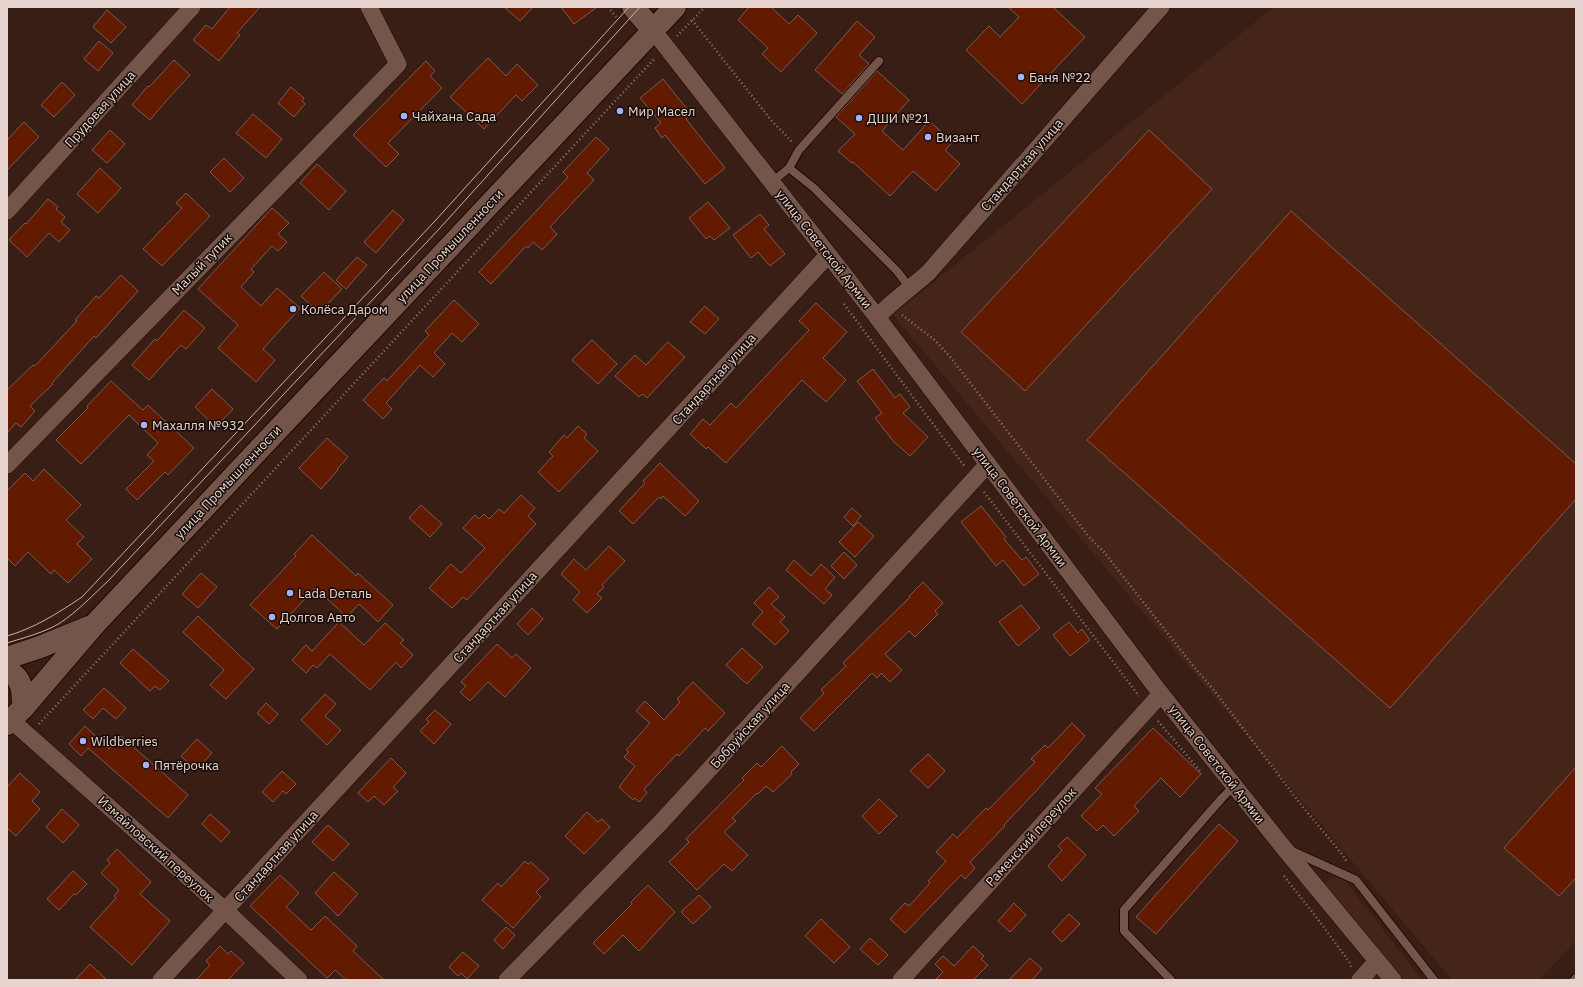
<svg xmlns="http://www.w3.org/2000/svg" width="1583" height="987" font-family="'IBM Plex Sans',sans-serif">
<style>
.built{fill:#462519}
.building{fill:#621b00;stroke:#7a5a50}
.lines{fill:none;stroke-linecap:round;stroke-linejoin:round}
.lane-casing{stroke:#1f0702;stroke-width:10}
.street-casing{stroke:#1f0702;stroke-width:18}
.secondary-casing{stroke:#1f0702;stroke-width:24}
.path{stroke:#907971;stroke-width:2.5;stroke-dasharray:1 3;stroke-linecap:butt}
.lane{stroke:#74554a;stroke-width:8}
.street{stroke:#74554a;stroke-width:17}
.secondary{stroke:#74554a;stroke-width:22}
.tram{stroke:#c5b0aa;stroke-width:1}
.poi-dot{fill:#a5b1fc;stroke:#170b08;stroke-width:1.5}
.labels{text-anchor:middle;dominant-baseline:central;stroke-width:3;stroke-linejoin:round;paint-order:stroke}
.poi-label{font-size:13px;fill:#e7d4ce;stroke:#170b08;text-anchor:start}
.street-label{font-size:13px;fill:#e7d4ce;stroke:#170b08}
</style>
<rect width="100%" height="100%" fill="#391e15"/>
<g class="built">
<path d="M1274 7H1576V941L1539 980H1452L893 315Z"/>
<path d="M1333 877 1345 881 1422 980H1396L1322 886Z"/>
</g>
<g class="building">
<path d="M230 7H260L237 33 240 35 219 61 193 40 206 25 212 29Z"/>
<path d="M504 7H533L520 21Z"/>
<path d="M561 7H597L574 24Z"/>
<path d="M749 7H771L789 24 798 15 817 33 781 72 762 54 768 48 738 20Z"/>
<path d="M1008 7H1053L1085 37 1022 104 966 50 989 26 1000 37 1019 17Z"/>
<path d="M107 10 126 27 111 43 93 27Z"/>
<path d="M857 21 875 37 859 55 869 64 842 94 815 70Z"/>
<path d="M99 41 113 53 98 71 84 59Z"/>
<path d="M488 58 506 76 517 64 538 85 522 101 516 95 484 129 450 97Z"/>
<path d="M174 60 190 75 166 101 150 120 132 105 148 86 149 87Z"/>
<path d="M426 61 435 71 430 76 442 88 388 143 399 154 386 167 353 135Z"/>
<path d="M877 71 909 100 882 131 903 150 929 121 953 142 945 150 960 164 936 191 913 171 890 196 853 162 852 163 838 151 855 134 836 117Z"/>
<path d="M663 79 691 114 686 119 725 168 705 184 665 135 662 138 655 128 661 123 640 98Z"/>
<path d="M62 82 75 95 54 117 41 105Z"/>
<path d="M291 87 304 98 302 101 305 104 294 117 278 103Z"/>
<path d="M253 114 282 139 266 158 236 133Z"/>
<path d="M24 122 39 137 7 170V140Z"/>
<path d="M110 130 125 144 107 163 92 150Z"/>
<path d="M1149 130 1212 189 1025 391 961 332Z"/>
<path d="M596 137 609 149 587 173 594 180 550 227 557 234 542 250 533 242 528 248 526 246 491 284 479 272 568 177 563 172Z"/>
<path d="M224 158 244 178 230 192 210 172Z"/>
<path d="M317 164 346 191 329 210 300 183Z"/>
<path d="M100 168 121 188 98 213 77 194Z"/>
<path d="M186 193 210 216 162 266 143 249 182 208 176 203Z"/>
<path d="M48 199 58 207 56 209 65 217 61 222 70 230 59 242 49 233 27 257 9 240 25 223 26 224Z"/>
<path d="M708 202 730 228 714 240 710 236 706 239 689 218Z"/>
<path d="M272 208 289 223 278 234 287 242 278 251 272 246 251 269 254 272 241 287 261 306 277 288 300 308 263 349 275 360 256 382 218 348 238 325 198 289Z"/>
<path d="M393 210 404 220 376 253 364 242Z"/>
<path d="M1291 211 1576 464V499L1390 708 1087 440Z"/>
<path d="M760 214 769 225 764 229 785 254 770 266 758 252 751 258 733 235Z"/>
<path d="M357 257 367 265 346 289 336 280Z"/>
<path d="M324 272 342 289 319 313 301 296Z"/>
<path d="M121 275 138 291 96 338 94 336 52 383 53 384 30 406 35 411 21 427 16 423 7 433V390L33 365 35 366 77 321 75 320 96 296 99 298Z"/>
<path d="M454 300 479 324 462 342 452 333 434 353 445 364 433 377 420 365 386 403 392 409 383 419 363 400 384 378 387 381 429 335 425 331Z"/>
<path d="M816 303 847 332 823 358 846 380 826 402 802 380 726 463 708 447 706 449 690 434 703 419 710 425 731 403 736 408 809 330 799 321Z"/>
<path d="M705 306 719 319 705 334 690 322Z"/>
<path d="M184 310 205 328 186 349 181 345 149 380 132 365 155 339 157 341Z"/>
<path d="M592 340 617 364 598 384 572 360Z"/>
<path d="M668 342 685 357 647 398 642 394 639 397 615 376 635 355 646 365Z"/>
<path d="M873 369 895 398 900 394 910 407 903 413 928 437 910 456 894 442 875 418 882 413 857 381Z"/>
<path d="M111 381 143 410 148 405 194 448 168 475 165 472 137 500 126 489 154 461 147 455 158 443 129 415 81 464 56 440 88 408 87 406Z"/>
<path d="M212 389 233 409 216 427 195 407Z"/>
<path d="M578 426 587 434 584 438 598 451 559 492 538 472 553 456 549 452 564 435 567 438Z"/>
<path d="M327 438 348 457 337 469 338 470 321 489 299 468Z"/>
<path d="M660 463 699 501 685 516 663 496 661 499 659 497 633 524 619 511 645 483 643 481Z"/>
<path d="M44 469 81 505 66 520 84 537 77 544 92 559 68 583 54 570 51 574 28 552 15 566 7 558V491L25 473 33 481Z"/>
<path d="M521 495 535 508 528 516 536 524 467 600 463 597 452 608 429 588 451 564 461 573 485 548 463 528 475 515 479 519 484 514 489 519 499 509 504 513Z"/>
<path d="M421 505 442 524 430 537 409 518Z"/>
<path d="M981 506 1006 537 1004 539 1022 560 1026 557 1039 574 1024 586 1003 560 996 566 961 522Z"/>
<path d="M852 508 861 516 853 526 844 517Z"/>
<path d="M858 522 874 536 855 557 839 542Z"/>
<path d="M312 535 356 576 358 573 393 605 378 622 359 604 347 617 315 588 277 629 250 605 296 556 294 554Z"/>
<path d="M609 546 625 561 602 585 604 587 597 594 602 598 587 613 573 600 580 592 561 574 574 559 586 570Z"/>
<path d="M844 552 857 565 844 579 831 566Z"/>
<path d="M794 560 811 576 821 564 835 577 825 589 832 595 824 604 786 570Z"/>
<path d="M201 573 217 587 198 608 182 594Z"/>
<path d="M923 582 943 603 935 611 938 614 915 637 909 631 885 654 902 670 890 682 881 673 877 678 872 673 814 731 800 718 824 693 821 690 846 666 843 663 910 597 909 596Z"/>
<path d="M769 587 779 597 771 604 785 617 780 622 789 631 775 645 752 624 763 612 754 603Z"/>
<path d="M1021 605 1040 628 1018 646 999 622Z"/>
<path d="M532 608 543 619 528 635 517 624Z"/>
<path d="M198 616 254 669 226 699 210 685 224 670 183 632Z"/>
<path d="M339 622 364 645 385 623 404 640 400 643 413 655 401 668 396 662 370 690 330 654 317 668 313 665 306 673 292 660 306 645 312 651Z"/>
<path d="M1069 622 1078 633 1082 629 1090 640 1070 656 1053 635Z"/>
<path d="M497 644 512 658 516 654 531 668 505 697 488 682 470 701 460 692 466 686 461 682Z"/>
<path d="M742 648 763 667 747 684 726 665Z"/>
<path d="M133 649 169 681 160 690 155 686 150 691 120 663Z"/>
<path d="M693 682 725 713 708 731 705 728 679 756 677 754 644 789 647 793 639 802 635 798 633 800 619 787 635 766 624 757 629 752 626 750 650 723 636 711 645 701 664 720 680 702 677 699Z"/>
<path d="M104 688 126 708 116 719 103 708 93 719 83 710Z"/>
<path d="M325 694 336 704 325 716 341 730 327 745 301 720Z"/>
<path d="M266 703 278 714 269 724 257 713Z"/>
<path d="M435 710 451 724 434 744 420 731 429 722 426 719Z"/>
<path d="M1072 723 1085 736 1037 790 1004 825 1005 826 970 862 975 868 965 879 961 875 905 933 890 919 905 903 909 906 930 883 928 881 946 861 936 852 953 834 957 838 986 808 988 810 1035 762 1031 759 1045 745 1048 748Z"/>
<path d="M85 726 109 749 121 736 188 795 168 818 88 748 81 756 69 744Z"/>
<path d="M1153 728 1201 774 1180 797 1161 778 1134 806 1139 811 1114 836 1103 825 1097 831 1081 816 1102 794 1095 788Z"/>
<path d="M197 739 212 753 196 770 181 756Z"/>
<path d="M782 746 799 764 791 772 792 774 773 792 766 786 758 794 757 793 732 818 736 821 724 832 748 855 732 871 724 864 697 890 669 862 689 842 686 839 744 780 742 778 757 763 761 767Z"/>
<path d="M928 754 945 771 928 788 910 771Z"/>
<path d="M391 758 406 773 393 787 398 791 384 805 374 796 368 802 358 793Z"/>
<path d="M1576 767V878L1559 896 1504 848Z"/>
<path d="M282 771 296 784 286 794 283 791 273 802 262 792Z"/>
<path d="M20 773 40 792 32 801 40 809 16 836 7 828V787Z"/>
<path d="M879 799 897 816 879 834 862 816Z"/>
<path d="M62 809 79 825 63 843 46 827Z"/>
<path d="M587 812 598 822 602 819 610 827 584 854 565 836Z"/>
<path d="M210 814 230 832 221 842 202 824Z"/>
<path d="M1219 824 1238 841 1156 934 1136 917Z"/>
<path d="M328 825 349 844 333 861 312 842Z"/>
<path d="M1067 837 1086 855 1062 881 1048 866 1062 850 1058 846Z"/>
<path d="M117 849 151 882 140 894 170 921 132 965 90 927 116 898 114 896 119 890 101 873 110 863 107 860Z"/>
<path d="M525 861 528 864 531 862 549 879 536 892 541 897 513 928 482 900 498 883 501 887Z"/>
<path d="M73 871 87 884 76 895 74 894 59 910 47 899Z"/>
<path d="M334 872 358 894 338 916 315 893Z"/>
<path d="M280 875 299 893 286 907 311 930 325 916 357 946 353 951 384 980H346L335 970 327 978 250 906Z"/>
<path d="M648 885 675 912 639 951 623 935 604 954 593 943 632 904 631 902Z"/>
<path d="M699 895 711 907 693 924 681 912Z"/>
<path d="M1014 903 1026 915 1010 932 998 921Z"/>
<path d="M1069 914 1080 924 1062 942 1052 932Z"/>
<path d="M821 919 850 947 834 963 805 936Z"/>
<path d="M506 927 515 935 503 949 494 940Z"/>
<path d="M870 938 888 955 878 965 860 949Z"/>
<path d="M220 946 228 954 231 951 244 963 228 980H196L210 965 206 961Z"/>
<path d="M973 946 984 956 981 959 988 965 973 980H935L943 972 935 964 943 956 954 966Z"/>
<path d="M463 952 479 966 467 979 461 973 458 976 449 967Z"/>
<path d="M1030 958 1042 969 1032 980H1009Z"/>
<path d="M90 964 107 980H75Z"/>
</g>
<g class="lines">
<g class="lane-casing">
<g id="lane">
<path d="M789 168 814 188 897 271 910 288"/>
<path d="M772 182 789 168 799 150 879 61"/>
<path d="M1292 851 1356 880 1434 980"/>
<path d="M1171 980 1124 931V910L1222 798 1234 786"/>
<path d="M1574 980 1576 978"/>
</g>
</g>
<g class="street-casing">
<g id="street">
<path d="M653 30 877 317 1161 694 1283 847 1393 980"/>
<path d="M7 211 192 7"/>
<path d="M877 317 892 303 928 273 1161 7"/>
<path d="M7 465 398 64 369 7"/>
<path d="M11 720 226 911 299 980"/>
<path d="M161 980 828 255"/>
<path d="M507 980 663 820 988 464"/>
<path d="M901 980 1161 694"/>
<path d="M1360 980 1377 961"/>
</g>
</g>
<g class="secondary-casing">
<g id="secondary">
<path d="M633 7 653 30"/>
<path d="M7 658 40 647 89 627"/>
<path d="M7 670C23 678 23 692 23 708"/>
<path d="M7 724 23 708 94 625 675 7"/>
</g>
</g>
<g class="path">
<path d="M608 7 616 17"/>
<path d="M692 20 771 120 792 142"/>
<path d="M677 36 705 7"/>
<path d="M844 304 965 467"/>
<path d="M902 315 936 341 951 358 1089 537 1104 552 1194 667 1213 689 1302 806 1342 854 1347 862"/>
<path d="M984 492 1139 696"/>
<path d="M1158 721 1200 771"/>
<path d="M39 724 655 58"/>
<path d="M1284 876 1317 918 1350 963 1351 967"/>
</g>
<use href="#lane" class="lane"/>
<use href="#street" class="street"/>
<use href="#secondary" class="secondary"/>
<g class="tram">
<path d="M7 636C35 628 58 613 82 597L434 222 629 7"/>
<path d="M7 643C23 638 46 632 60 623 78 611 93 595 109 580L440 228 640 7"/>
</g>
</g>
<g class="poi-dot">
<circle cx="1021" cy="77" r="4"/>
<circle cx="620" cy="111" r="4"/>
<circle cx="404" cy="116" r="4"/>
<circle cx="859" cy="118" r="4"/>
<circle cx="928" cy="137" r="4"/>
<circle cx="293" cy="309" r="4"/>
<circle cx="144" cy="425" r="4"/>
<circle cx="290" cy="593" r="4"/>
<circle cx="272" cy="617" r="4"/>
<circle cx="83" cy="741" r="4"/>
<circle cx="146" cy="765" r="4"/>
</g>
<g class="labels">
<g class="poi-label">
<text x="1029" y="77">Баня №22</text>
<text x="628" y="111">Мир Масел</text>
<text x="412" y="116">Чайхана Сада</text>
<text x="867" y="118">ДШИ №21</text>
<text x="936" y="137">Визант</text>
<text x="301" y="309">Колёса Даром</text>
<text x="152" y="425">Махалля №932</text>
<text x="298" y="593">Lada Dеталь</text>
<text x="280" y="617">Долгов Авто</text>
<text x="91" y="741">Wildberries</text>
<text x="154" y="765">Пятёрочка</text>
</g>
<g class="street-label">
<text transform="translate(100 109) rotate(-48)">Прудовая улица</text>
<text transform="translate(1022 165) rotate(-49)">Стандартная улица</text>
<text transform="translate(450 246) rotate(-47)">улица Промышленности</text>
<text transform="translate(824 249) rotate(52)">улица Советской Армии</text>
<text transform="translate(202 264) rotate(-46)">Малый тупик</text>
<text transform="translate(714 379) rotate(-48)">Стандартная улица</text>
<text transform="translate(228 482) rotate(-47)">улица Промышленности</text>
<text transform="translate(1020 507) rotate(53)">улица Советской Армии</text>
<text transform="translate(495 617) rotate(-48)">Стандартная улица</text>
<text transform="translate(750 725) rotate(-48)">Бобруйская улица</text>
<text transform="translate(1217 764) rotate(52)">улица Советской Армии</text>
<text transform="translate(1031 837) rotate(-48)">Раменский переулок</text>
<text transform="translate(156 849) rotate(42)">Измайловский переулок</text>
<text transform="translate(276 856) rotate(-48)">Стандартная улица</text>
</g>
</g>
<rect width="1583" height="987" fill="none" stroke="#e7d4ce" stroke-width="16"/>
</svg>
